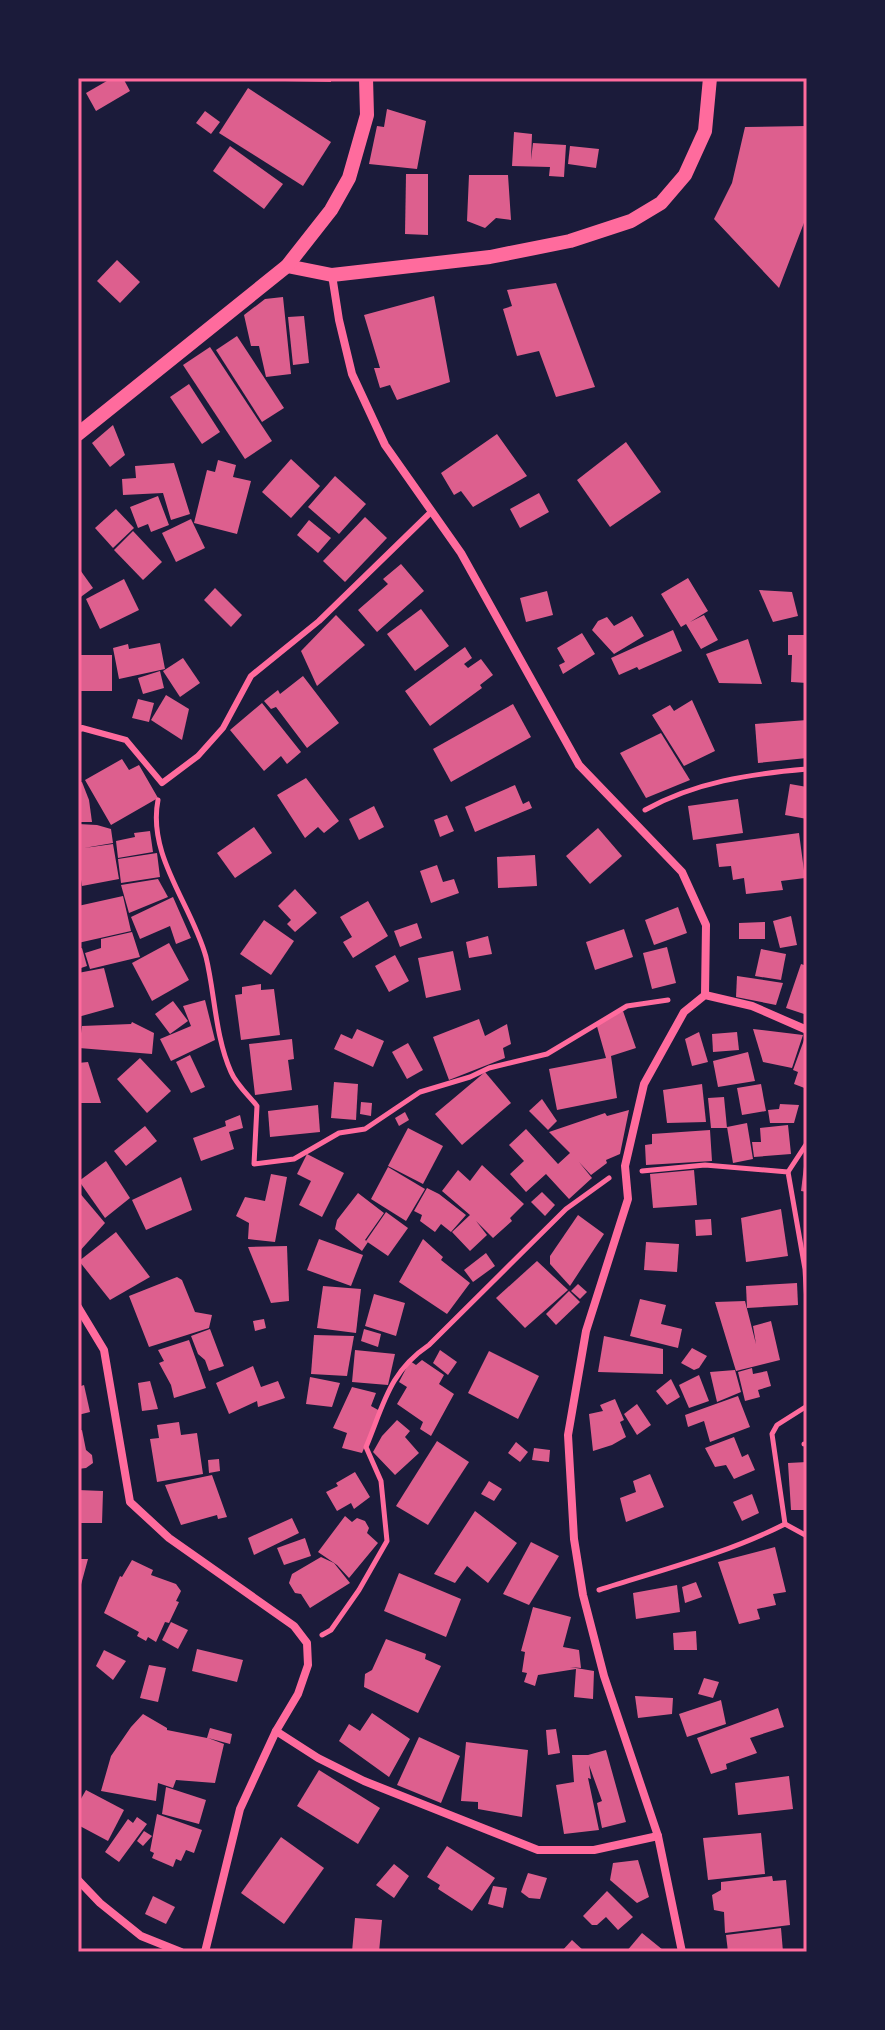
<svg xmlns="http://www.w3.org/2000/svg" width="885" height="2030" font-family="'Work Sans',sans-serif">
<style>
.building{fill:#dd5f8e}
.lines{fill:none;stroke-linecap:round;stroke-linejoin:round}
.path{stroke:#ff6b9d;stroke-width:5}
.service{stroke:#ff6b9d;stroke-width:6}
.minor{stroke:#ff6b9d;stroke-width:8}
.tertiary{stroke:#ff6b9d;stroke-width:14}
.neatline{fill:none;stroke:#ff6b9d;stroke-width:3}
</style>
<rect width="100%" height="100%" fill="#1b1b3a"/>
<g class="building">
<path d="M112 78H123L130 91 96 111 86 93Z"/>
<path d="M285 78H331V82L285 81Z"/>
<path d="M248 88 331 142 303 186 219 133Z"/>
<path d="M387 109 426 121 417 169 369 164 377 126 384 127Z"/>
<path d="M205 111 220 122 211 134 196 123Z"/>
<path d="M807 126V215L779 288 714 219 732 183 745 127Z"/>
<path d="M514 132 532 134 531 160 533 143 566 145 564 177 549 176 550 167 512 166Z"/>
<path d="M230 146 283 184 264 209 213 171Z"/>
<path d="M570 146 599 149 596 168 568 164Z"/>
<path d="M406 174H428V235L405 234Z"/>
<path d="M469 175H508L511 220 496 218 485 228 467 221Z"/>
<path d="M117 260 140 282 120 303 97 281Z"/>
<path d="M556 283 595 387 556 397 539 351 517 356 503 309 512 306 507 290Z"/>
<path d="M434 296 450 382 397 400 390 385 380 388 374 368H380L364 315Z"/>
<path d="M283 297 291 374 266 377 259 346H251L244 315 265 299Z"/>
<path d="M304 316 309 363 293 365 288 317Z"/>
<path d="M237 336 284 408 262 422 216 350Z"/>
<path d="M210 347 272 441 245 459 183 365Z"/>
<path d="M189 384 220 432 202 444 170 397Z"/>
<path d="M113 425 125 455 110 467 92 443Z"/>
<path d="M497 434 527 476 473 507 461 491 454 495 441 473Z"/>
<path d="M626 442 661 492 610 527 577 480Z"/>
<path d="M291 459 320 486 291 518 262 492Z"/>
<path d="M218 460 236 465 233 477 251 481 237 534 194 523 207 470 215 472Z"/>
<path d="M174 463 190 514 171 520 163 493 123 495 122 479 136 478 135 466Z"/>
<path d="M335 476 366 504 339 534 308 507Z"/>
<path d="M539 493 549 512 520 528 510 509Z"/>
<path d="M158 496 169 525 151 532 148 524 138 528 130 507Z"/>
<path d="M116 509 134 528 113 548 95 528Z"/>
<path d="M365 517 387 538 345 582 323 561Z"/>
<path d="M191 519 205 548 176 562 162 533Z"/>
<path d="M309 520 331 538 318 553 297 535Z"/>
<path d="M133 531 162 562 143 580 114 550Z"/>
<path d="M401 564 424 591 377 632 358 610 388 584 383 579Z"/>
<path d="M78 567 93 588 78 599Z"/>
<path d="M688 578 708 611 690 622 704 615 718 640 701 649 686 624 681 627 661 594Z"/>
<path d="M124 579 139 610 100 629 86 599Z"/>
<path d="M215 588 242 615 231 627 204 600Z"/>
<path d="M759 590 792 592 798 616 773 622Z"/>
<path d="M547 591 553 615 526 622 520 598Z"/>
<path d="M421 609 449 646 415 671 387 634Z"/>
<path d="M336 615 365 645 317 686 301 651Z"/>
<path d="M632 616 644 636 614 654 592 630 598 621 607 617 614 626Z"/>
<path d="M673 630 682 651 639 670 637 667 619 675 611 658Z"/>
<path d="M582 633 595 654 563 674 559 665 565 662 557 648Z"/>
<path d="M788 635H807V683L791 682 792 655H788Z"/>
<path d="M748 639 762 684 719 683 706 654Z"/>
<path d="M160 643 165 669 119 679 113 648 128 644 129 649Z"/>
<path d="M465 647 472 658 464 664 468 668 481 659 493 675 480 685 482 688 430 726 405 691Z"/>
<path d="M80 655H112V691H81Z"/>
<path d="M183 658 200 683 180 697 163 671Z"/>
<path d="M160 671 164 688 143 694 138 678Z"/>
<path d="M303 676 339 723 307 748 276 707 271 709 264 701 278 690 280 694Z"/>
<path d="M166 695 189 709 182 740 151 720Z"/>
<path d="M138 699 154 703 149 722 132 718Z"/>
<path d="M692 700 715 751 684 766 652 715 670 705 674 711Z"/>
<path d="M262 703 301 752 287 764 281 756 264 771 230 730Z"/>
<path d="M513 704 531 737 451 782 433 749Z"/>
<path d="M807 720V758L758 763 755 724Z"/>
<path d="M661 733 690 780 646 798 620 753Z"/>
<path d="M122 759 129 770 139 765 158 798 111 825 85 780Z"/>
<path d="M306 778 339 821 324 833 318 827 305 838 277 795Z"/>
<path d="M82 782 89 800 92 822H78V783Z"/>
<path d="M790 784 807 787V819L785 815Z"/>
<path d="M515 785 523 804 529 801 532 808 475 832 465 807Z"/>
<path d="M738 799 743 833 693 840 688 806Z"/>
<path d="M374 806 384 827 359 840 349 819Z"/>
<path d="M447 815 454 831 440 837 434 820Z"/>
<path d="M78 824 97 825 111 829 113 843 84 848 113 844 119 879 82 886 78 861Z"/>
<path d="M254 827 272 853 235 878 217 853Z"/>
<path d="M598 828 622 856 590 884 566 856Z"/>
<path d="M150 831 153 852 118 858 116 841 135 837 134 833Z"/>
<path d="M799 833 805 878 781 881 783 890 746 894 744 878 733 880 731 866 719 867 716 844Z"/>
<path d="M157 853 160 877 121 883 118 859Z"/>
<path d="M535 855 537 886 498 888 497 857Z"/>
<path d="M437 865 443 882 454 879 459 893 431 903 420 871Z"/>
<path d="M158 879 168 897 129 913 121 885Z"/>
<path d="M295 889 317 913 295 932 287 924 291 920 278 906Z"/>
<path d="M123 896 131 931 78 943V906Z"/>
<path d="M173 897 191 938 176 944 170 926 140 939 131 917Z"/>
<path d="M368 901 388 936 353 958 343 942 352 937 340 917Z"/>
<path d="M678 907 687 933 654 945 645 920Z"/>
<path d="M791 916 797 945 780 948 773 921Z"/>
<path d="M264 920 294 941 271 975 240 954Z"/>
<path d="M765 922V939H739V923Z"/>
<path d="M417 923 422 938 400 947 394 931Z"/>
<path d="M624 929 633 957 595 970 586 942Z"/>
<path d="M132 932 140 957 90 969 85 953 101 948V939Z"/>
<path d="M488 936 492 954 469 958 466 942Z"/>
<path d="M169 943 189 980 152 1001 132 963Z"/>
<path d="M667 947 676 983 652 989 643 953Z"/>
<path d="M82 948 87 966 78 969V949Z"/>
<path d="M761 949 786 954 781 980 755 976Z"/>
<path d="M453 951 461 990 426 998 418 958Z"/>
<path d="M395 955 409 981 389 992 375 966Z"/>
<path d="M801 964 807 966V1015L786 1008Z"/>
<path d="M104 968 114 1007 78 1017V973Z"/>
<path d="M737 976 783 983 776 1005 736 997Z"/>
<path d="M261 984V990L274 989 280 1035 241 1040 235 995 242 994V987Z"/>
<path d="M205 1000 215 1040 171 1061 160 1039 191 1026 183 1006Z"/>
<path d="M173 1001 188 1021 170 1034 155 1014Z"/>
<path d="M623 1011 636 1048 611 1056 617 1098 557 1110 549 1069 606 1058 596 1023Z"/>
<path d="M479 1019 485 1036 507 1024 511 1044 503 1048 505 1058 449 1080 433 1037Z"/>
<path d="M132 1022 154 1033 152 1054 79 1048 82 1026 131 1024Z"/>
<path d="M357 1029 384 1041 373 1067 334 1049 341 1034 352 1039Z"/>
<path d="M753 1029 803 1035 792 1068 763 1062Z"/>
<path d="M699 1032 708 1062 692 1066 685 1039Z"/>
<path d="M737 1032 739 1050 713 1052 712 1034Z"/>
<path d="M292 1039 294 1059 288 1060 292 1090 255 1095 249 1044Z"/>
<path d="M804 1040 807 1041V1089L794 1084 798 1072 793 1070Z"/>
<path d="M408 1043 423 1070 407 1079 392 1052Z"/>
<path d="M748 1052 755 1081 718 1087 713 1061Z"/>
<path d="M190 1055 205 1087 191 1093 176 1062Z"/>
<path d="M140 1058 171 1091 147 1113 117 1079Z"/>
<path d="M88 1062 101 1103H78V1063Z"/>
<path d="M485 1072 511 1103 462 1145 435 1114Z"/>
<path d="M334 1082 358 1084 356 1120 331 1118Z"/>
<path d="M702 1084 706 1122 667 1123 663 1090Z"/>
<path d="M761 1084 766 1111 742 1115 737 1088Z"/>
<path d="M724 1097 727 1128H711L708 1098Z"/>
<path d="M542 1099 557 1121 548 1130 529 1111Z"/>
<path d="M361 1102 372 1103 371 1116 360 1114Z"/>
<path d="M780 1104 799 1105 794 1123H770L768 1110 779 1109Z"/>
<path d="M318 1105 320 1132 270 1137 268 1111Z"/>
<path d="M629 1110 620 1154 606 1160 607 1163 591 1175 579 1162 592 1178 569 1199 546 1174 526 1192 510 1174 524 1161 509 1145 526 1129 558 1164 570 1153 549 1132 605 1113 607 1116Z"/>
<path d="M405 1112 409 1120 399 1126 395 1118Z"/>
<path d="M240 1115 243 1128 229 1132 234 1149 201 1161 193 1138 226 1126 225 1121Z"/>
<path d="M747 1123 753 1159 733 1163 727 1127Z"/>
<path d="M788 1125 791 1154 754 1157 752 1142H761L760 1128Z"/>
<path d="M145 1126 157 1141 126 1166 114 1151Z"/>
<path d="M408 1128 443 1146 423 1184 388 1166Z"/>
<path d="M710 1130 712 1161 646 1165 645 1145 652 1144V1134Z"/>
<path d="M307 1154 344 1173 322 1217 299 1205 311 1181 297 1174Z"/>
<path d="M805 1158H807V1192L801 1191Z"/>
<path d="M106 1161 130 1198 105 1218 79 1181Z"/>
<path d="M482 1165 524 1204 510 1218 512 1221 493 1238 476 1221 487 1235 470 1251 452 1232 470 1215 442 1191 458 1170 470 1181Z"/>
<path d="M388 1167 425 1189 406 1221 371 1199Z"/>
<path d="M694 1170 697 1205 653 1208 650 1174Z"/>
<path d="M271 1174 287 1177 275 1242 248 1239 249 1223 236 1216 245 1197 265 1201Z"/>
<path d="M181 1177 192 1210 146 1230 132 1200Z"/>
<path d="M427 1188 439 1194 466 1215 451 1232 441 1224 435 1232 420 1221 422 1215 414 1211Z"/>
<path d="M78 1191 105 1223 78 1253Z"/>
<path d="M542 1192 555 1205 545 1216 531 1202Z"/>
<path d="M358 1193 384 1213 365 1240 368 1242 362 1251 335 1229 337 1220Z"/>
<path d="M781 1209 788 1256 746 1262 741 1218Z"/>
<path d="M386 1212 408 1228 388 1256 366 1241Z"/>
<path d="M578 1215 604 1234 570 1286 550 1264V1256Z"/>
<path d="M711 1219 712 1235 696 1236 695 1220Z"/>
<path d="M116 1232 150 1277 110 1300 79 1261Z"/>
<path d="M319 1239 363 1255 351 1286 307 1270Z"/>
<path d="M423 1239 443 1257 441 1260 470 1283 447 1314 399 1282Z"/>
<path d="M646 1242 679 1244 677 1272 644 1270Z"/>
<path d="M287 1246 289 1301 271 1303 248 1247Z"/>
<path d="M486 1253 495 1266 473 1282 464 1270Z"/>
<path d="M537 1261 568 1290 525 1328 496 1298Z"/>
<path d="M177 1277 182 1280 195 1312 212 1315 209 1328 149 1347 129 1296Z"/>
<path d="M797 1283 798 1305 747 1308 746 1286Z"/>
<path d="M578 1284 587 1292 580 1299 571 1291Z"/>
<path d="M323 1286 361 1289 356 1333 317 1328Z"/>
<path d="M569 1291 580 1302 556 1325 546 1314Z"/>
<path d="M374 1294 405 1303 396 1336 365 1326Z"/>
<path d="M640 1299 666 1305 661 1324 682 1329 678 1348 630 1336Z"/>
<path d="M745 1301 756 1344 753 1326 771 1321 780 1360 736 1371 715 1302Z"/>
<path d="M264 1319 266 1328 255 1331 253 1321Z"/>
<path d="M210 1329 224 1366 209 1371 205 1360 198 1354 191 1336Z"/>
<path d="M364 1329 381 1334 378 1347 361 1341Z"/>
<path d="M314 1335 354 1336 347 1376 311 1374Z"/>
<path d="M604 1336 663 1349V1374L598 1372Z"/>
<path d="M189 1340 206 1388 174 1398 171 1385 159 1363 164 1361 158 1350Z"/>
<path d="M692 1348 707 1356 699 1368 694 1370 681 1363Z"/>
<path d="M355 1350 395 1354 388 1385 352 1382Z"/>
<path d="M440 1350 457 1362 448 1375 433 1363Z"/>
<path d="M489 1351 539 1376 518 1419 468 1393Z"/>
<path d="M422 1360 444 1375 439 1384 454 1394 431 1436 420 1429 423 1422 397 1404 407 1387 399 1382 410 1361 416 1365Z"/>
<path d="M253 1366 261 1387 278 1381 285 1398 258 1407 257 1401 229 1414 216 1383Z"/>
<path d="M752 1368 753 1374 767 1371 771 1386 758 1390 760 1397 745 1401 738 1372Z"/>
<path d="M735 1370 741 1392 717 1402 710 1372Z"/>
<path d="M699 1375 709 1401 689 1408 679 1385Z"/>
<path d="M310 1377 340 1383 332 1407 306 1404Z"/>
<path d="M671 1379 680 1397 667 1405 656 1391Z"/>
<path d="M150 1381 158 1409 142 1411 138 1383Z"/>
<path d="M84 1385 90 1412 78 1415V1387Z"/>
<path d="M352 1387 376 1393 371 1406 380 1411 362 1453 342 1448 347 1433 333 1428Z"/>
<path d="M738 1396 750 1427 710 1442 704 1421 688 1427 685 1415Z"/>
<path d="M615 1399 624 1420 620 1422 626 1437 612 1445 593 1451 589 1414 603 1411 600 1405Z"/>
<path d="M637 1404 651 1425 637 1435 624 1414Z"/>
<path d="M397 1420 410 1431 405 1437 419 1453 395 1475 373 1452 382 1436Z"/>
<path d="M179 1422 181 1435 197 1433 203 1474 157 1482 150 1439 159 1438 157 1425Z"/>
<path d="M82 1430 86 1450 92 1455 93 1463 86 1468 78 1469V1431Z"/>
<path d="M734 1437 742 1457 748 1454 755 1470 734 1479 726 1465 715 1467 705 1448Z"/>
<path d="M437 1441 469 1462 428 1525 396 1506Z"/>
<path d="M516 1442 528 1452 520 1462 508 1453Z"/>
<path d="M534 1448 550 1450 549 1462 532 1460Z"/>
<path d="M219 1459 220 1471 209 1473 208 1460Z"/>
<path d="M807 1462V1510H791L788 1463Z"/>
<path d="M355 1472 370 1497 354 1509 351 1503 337 1511 326 1492 338 1486 336 1483Z"/>
<path d="M650 1474 664 1507 626 1522 620 1498 636 1492 633 1481Z"/>
<path d="M212 1475 227 1517 218 1519 217 1515 181 1525 165 1485Z"/>
<path d="M489 1481 502 1489 494 1501 481 1494Z"/>
<path d="M78 1490 103 1491 102 1523H78Z"/>
<path d="M752 1494 759 1513 742 1521 733 1502Z"/>
<path d="M475 1511 517 1543 488 1583 467 1566 455 1583 434 1574Z"/>
<path d="M345 1516 352 1522 357 1518 365 1521 369 1528 367 1533 378 1543 349 1578 337 1565 318 1552Z"/>
<path d="M292 1518 299 1533 254 1555 248 1538Z"/>
<path d="M305 1538 311 1556 284 1565 277 1548Z"/>
<path d="M531 1542 559 1556 529 1605 503 1594Z"/>
<path d="M775 1547 786 1592 773 1594 776 1605 757 1609 760 1619 739 1624 718 1562Z"/>
<path d="M321 1557 334 1563 350 1583 310 1608 301 1594 295 1593 289 1583 292 1574Z"/>
<path d="M78 1559H88L79 1592H78Z"/>
<path d="M132 1560 153 1570 151 1575 176 1584 181 1591 176 1601 179 1602 169 1623 165 1622 156 1642 148 1637 146 1641 137 1636 139 1632 104 1613 120 1576 122 1577Z"/>
<path d="M399 1573 461 1599 446 1637 384 1611Z"/>
<path d="M696 1582 702 1597 685 1603 682 1587Z"/>
<path d="M677 1585 680 1612 636 1619 633 1593Z"/>
<path d="M533 1607 571 1617 563 1647 579 1650 581 1668 570 1667 594 1671 593 1699 574 1697 576 1669 538 1675 535 1686 524 1682 527 1673 522 1672 525 1652 521 1651Z"/>
<path d="M171 1622 188 1630 178 1649 162 1640Z"/>
<path d="M696 1631 697 1650H674L673 1633Z"/>
<path d="M386 1639 426 1654 425 1659 441 1666 418 1713 364 1687 365 1674 372 1670Z"/>
<path d="M197 1649 243 1660 237 1682 192 1671Z"/>
<path d="M104 1650 126 1661 113 1680 96 1666Z"/>
<path d="M149 1665 166 1668 158 1702 140 1698Z"/>
<path d="M704 1678 719 1682 713 1698 698 1694Z"/>
<path d="M635 1696 673 1698 672 1714 638 1718Z"/>
<path d="M721 1700 726 1724 687 1737 679 1714Z"/>
<path d="M778 1708 784 1727 750 1738 757 1753 726 1764 727 1769 711 1774 697 1738Z"/>
<path d="M372 1713 410 1739 389 1777 339 1741 349 1724 360 1731Z"/>
<path d="M143 1714 167 1728V1730L207 1738 210 1728 232 1734 230 1744 208 1738 224 1744 215 1783 176 1780 173 1788 158 1783 156 1801 101 1791 111 1756 131 1727Z"/>
<path d="M556 1729 560 1753 548 1755 546 1730Z"/>
<path d="M419 1737 460 1756 441 1803 397 1785Z"/>
<path d="M466 1742 528 1750 522 1817 478 1809V1802L461 1801Z"/>
<path d="M606 1750 626 1822 602 1828 597 1803 602 1801 589 1765 591 1779 588 1778 599 1830 564 1834 556 1785 574 1782 572 1755H588Z"/>
<path d="M319 1770 380 1808 358 1844 297 1806Z"/>
<path d="M789 1776 793 1809 738 1815 735 1783Z"/>
<path d="M166 1787 206 1800 199 1824 162 1814Z"/>
<path d="M86 1790 124 1810 108 1841 78 1825V1804Z"/>
<path d="M157 1814 202 1830 194 1853 186 1850 181 1861 176 1859 173 1867 152 1858 154 1853 150 1851Z"/>
<path d="M137 1817 147 1824 119 1862 105 1852 128 1819 133 1823Z"/>
<path d="M144 1831 152 1836 143 1846 137 1841Z"/>
<path d="M761 1833 765 1874 708 1880 703 1838Z"/>
<path d="M281 1837 324 1868 284 1924 241 1893Z"/>
<path d="M447 1846 495 1878 472 1911 438 1889 440 1885 427 1877Z"/>
<path d="M638 1860 649 1897 637 1903 610 1880 613 1863Z"/>
<path d="M394 1864 409 1876 394 1898 376 1885Z"/>
<path d="M528 1873 547 1878 540 1899 529 1898 521 1892Z"/>
<path d="M772 1876 773 1881 786 1880 790 1925 725 1933 724 1912 714 1910 712 1895 721 1890V1882Z"/>
<path d="M493 1886 507 1888 503 1908 488 1904Z"/>
<path d="M607 1891 633 1917 618 1930 606 1917 597 1925H592L583 1916Z"/>
<path d="M153 1896 175 1907 166 1924 145 1914Z"/>
<path d="M355 1918 382 1920 379 1952H352Z"/>
<path d="M781 1928 783 1952H728L726 1935Z"/>
<path d="M642 1933 663 1950 662 1952H626Z"/>
<path d="M572 1940 585 1952H561Z"/>
</g>
<g class="lines">
<g class="path">
<path d="M158 800C147 856 192 905 206 957 215 994 215 1036 231 1072 236 1084 249 1096 257 1106L254 1164 294 1159 339 1133 365 1129 420 1092 470 1077 489 1068 547 1054 627 1006 668 1000"/>
<path d="M645 810C695 782 750 774 807 769"/>
<path d="M642 1171 705 1165 788 1172 805 1269 807 1303"/>
<path d="M788 1172 807 1143"/>
<path d="M804 1444H807"/>
<path d="M785 1524 772 1434 777 1425 807 1406"/>
<path d="M599 1590C661 1570 726 1554 785 1524L807 1536"/>
<path d="M322 1635 331 1630 359 1590 387 1541 381 1481 366 1447C384 1404 389 1372 429 1345L566 1209 609 1178"/>
</g>
<path class="service" d="M78 730 82 728 126 740 162 783 198 756 223 728 251 676 319 621 432 511"/>
<g class="minor">
<path d="M332 275 339 320 352 374 385 445 461 553 579 765 682 872 706 925 705 995"/>
<path d="M78 1307 104 1350 130 1502 169 1538 294 1626 307 1643 308 1665 298 1694 276 1731 240 1809 205 1952"/>
<path d="M276 1731 318 1758 364 1781 538 1850H594L658 1836"/>
<path d="M78 1880 100 1903 141 1936 181 1952"/>
<path d="M682 1952 658 1836 604 1676 583 1595 574 1539 568 1435 586 1331 628 1199 625 1166 644 1084 684 1012 705 995 752 1006 807 1030"/>
</g>
<g class="tertiary">
<path d="M287 266 332 275 490 257 570 241 631 221 661 203 685 175 705 131 710 78"/>
<path d="M78 434 287 266 331 210 349 178 367 115 366 78"/>
</g>
</g>
<rect width="885" height="2030" fill="none" stroke="#1b1b3a" stroke-width="160"/>
<rect x="80" y="80" width="725" height="1870" class="neatline"/>
</svg>
